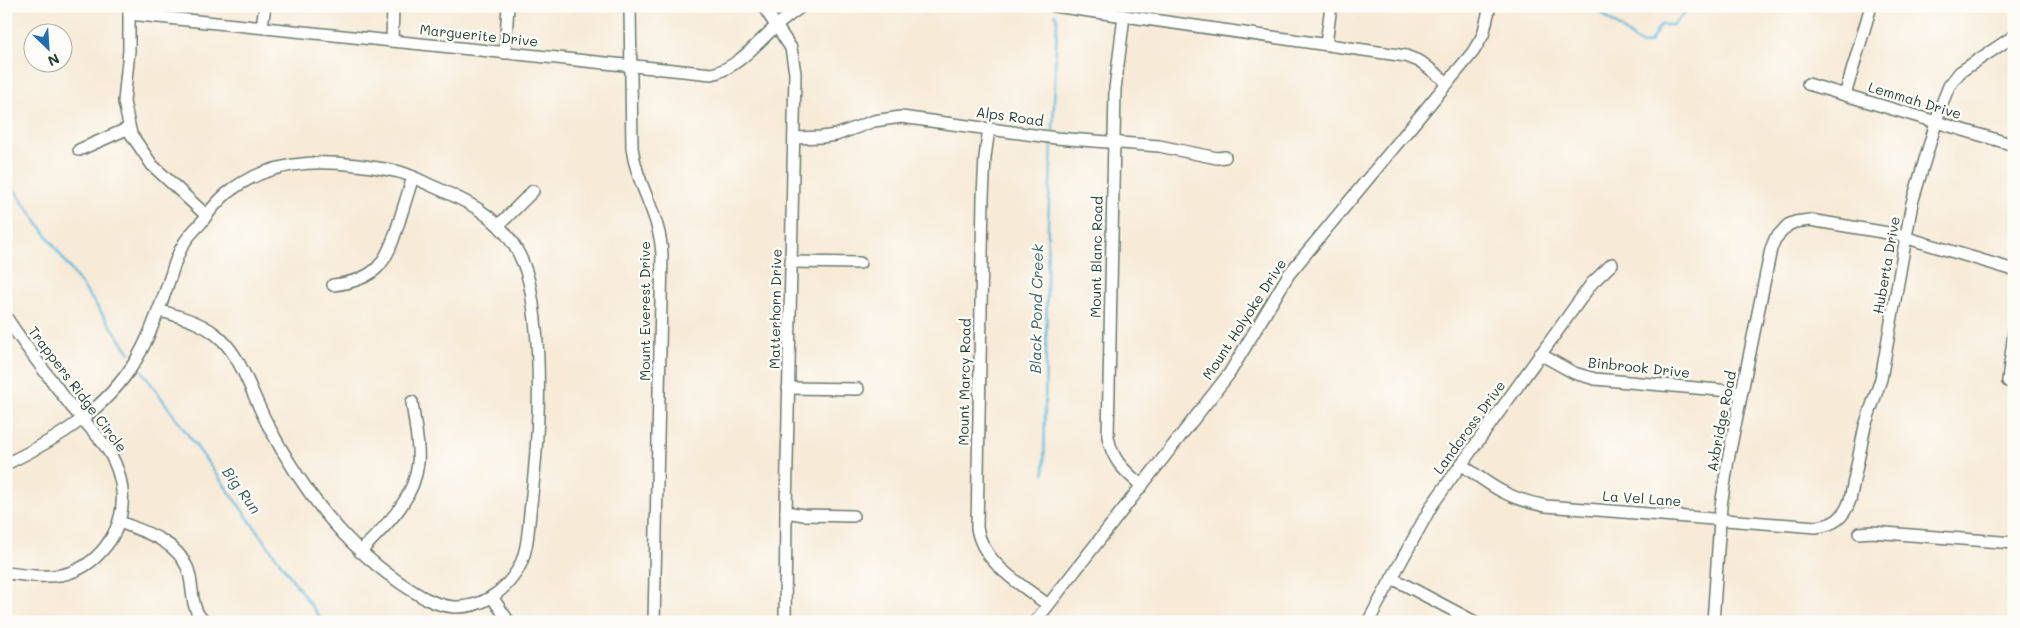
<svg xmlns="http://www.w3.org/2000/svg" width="2020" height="628" font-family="Mali,sans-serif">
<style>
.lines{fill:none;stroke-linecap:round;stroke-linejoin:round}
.stream{stroke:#61b9de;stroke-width:2.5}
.minor-casing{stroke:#6b7a6d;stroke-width:14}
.minor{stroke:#fff;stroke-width:11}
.labels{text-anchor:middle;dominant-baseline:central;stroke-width:5;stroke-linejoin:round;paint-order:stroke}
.street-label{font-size:14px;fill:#1f3d34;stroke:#fdfcf7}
.water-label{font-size:15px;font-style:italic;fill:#336267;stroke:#fdfcf7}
</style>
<rect width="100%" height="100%" fill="#fdfcf7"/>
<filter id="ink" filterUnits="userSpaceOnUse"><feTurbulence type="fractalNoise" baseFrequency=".02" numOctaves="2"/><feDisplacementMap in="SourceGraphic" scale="10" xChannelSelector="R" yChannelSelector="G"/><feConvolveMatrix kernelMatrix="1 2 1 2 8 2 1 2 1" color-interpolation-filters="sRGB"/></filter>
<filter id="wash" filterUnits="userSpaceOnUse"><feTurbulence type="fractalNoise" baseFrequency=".0096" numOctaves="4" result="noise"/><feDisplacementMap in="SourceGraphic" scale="20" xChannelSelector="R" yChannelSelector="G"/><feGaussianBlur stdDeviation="1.12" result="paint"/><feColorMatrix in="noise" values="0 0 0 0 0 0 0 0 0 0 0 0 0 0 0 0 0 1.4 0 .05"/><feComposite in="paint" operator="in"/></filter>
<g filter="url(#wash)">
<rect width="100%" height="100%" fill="#f7ead7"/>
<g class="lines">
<g class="stream">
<path d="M1576 6 1583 9H1596L1642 45 1650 42 1661 25H1673L1691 6"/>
<path d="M1053 130 1057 19 1055 14"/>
<path d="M6 178 130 353"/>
<path d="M142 371 323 622"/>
<path d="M1044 473 1048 223 1052 144"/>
</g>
</g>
</g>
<g filter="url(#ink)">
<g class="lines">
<g class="minor-casing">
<g id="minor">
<path d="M630 6 632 148C637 187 660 213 662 255L654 622"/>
<path d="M763 6 791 48 795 73 786 512 785 622"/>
<path d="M1054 6 1406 56 1421 62 1448 83"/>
<path d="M129 9V50L124 102 131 134 152 165 206 215"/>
<path d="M129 14 712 74C737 68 756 44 774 28 783 20 792 13 802 6"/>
<path d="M1124 16 1115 89 1108 437C1113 462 1124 470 1142 486"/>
<path d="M262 26 265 6"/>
<path d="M392 41 393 6"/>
<path d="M1326 44 1331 6"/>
<path d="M505 53 508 6"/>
<path d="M1808 84 2014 145"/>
<path d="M1845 95 1871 6"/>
<path d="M989 129 985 157 983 197 977 528C983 564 1021 584 1048 605"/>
<path d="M794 138 822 137 836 135 874 121 901 117 1056 138 1159 146 1217 158 1225 157"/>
<path d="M79 150 129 128"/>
<path d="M499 225 533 191"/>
<path d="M791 262 860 263"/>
<path d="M333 285C376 280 386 264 398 225 403 209 408 193 413 177"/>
<path d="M6 317C26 348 49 377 71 406 80 417 90 427 99 438 125 469 132 512 106 546 78 582 47 578 6 573"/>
<path d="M2014 332 2008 381 2014 384"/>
<path d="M1540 354 1574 373 1595 379 1741 392"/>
<path d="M788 388 858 389"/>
<path d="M6 464C57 439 105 411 136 360 150 337 162 302 171 275 174 266 177 255 182 247 186 238 194 230 201 223 208 213 217 202 226 194 275 154 337 160 395 171 407 173 419 180 430 185 464 200 495 213 515 247 529 270 532 294 535 320 542 381 538 443 531 504 528 525 529 552 517 571 503 593 481 608 454 607 432 605 417 594 399 582 342 543 300 486 268 425 253 398 243 359 220 338 203 322 180 317 158 310"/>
<path d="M1461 464C1491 486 1508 499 1546 506L1816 527C1834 525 1844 518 1850 500L1865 426 1881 379 1912 203 1941 106 1949 86 1960 72 2014 36"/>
<path d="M786 512 804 515 853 516"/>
<path d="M120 522C144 532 175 540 187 567 195 585 188 608 205 622"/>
<path d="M1859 533 1872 532 2014 543"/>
<path d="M360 552C385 526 414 501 418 463 420 446 414 421 412 402"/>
<path d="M1392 578 1475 622"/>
<path d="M492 597 509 622"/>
<path d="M1035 622 1229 374 1289 274 1473 52 1483 35 1490 6"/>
<path d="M1368 622 1432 505 1592 283 1612 264"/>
<path d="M1713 622 1721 506 1728 460 1771 249 1775 239 1788 225 1795 222 1810 220 1894 234 2014 270"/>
</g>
</g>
<use href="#minor" class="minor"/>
</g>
</g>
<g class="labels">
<g class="street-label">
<text transform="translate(479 35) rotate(6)">Marguerite Drive</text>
<text transform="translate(1915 100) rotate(17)">Lemmah Drive</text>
<text transform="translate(1010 116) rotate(8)">Alps Road</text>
<text transform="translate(1096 257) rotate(-89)">Mount Blanc Road</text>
<text transform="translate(1886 265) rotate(-80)">Huberta Drive</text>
<text transform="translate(775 309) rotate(-89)">Matterhorn Drive</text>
<text transform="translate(644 311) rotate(-90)">Mount Everest Drive</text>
<text transform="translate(1244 319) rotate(-57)">Mount Holyoke Drive</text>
<text transform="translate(1639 367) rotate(6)">Binbrook Drive</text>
<text transform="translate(964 382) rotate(-89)">Mount Marcy Road</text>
<text transform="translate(78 389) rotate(53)">Trappers Ridge Circle</text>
<text transform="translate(1721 421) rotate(-79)">Axbridge Road</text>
<text transform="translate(1469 427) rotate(-54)">Landcross Drive</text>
<text transform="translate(1642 498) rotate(4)">La Vel Lane</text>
</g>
<g class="water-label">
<text transform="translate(1036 309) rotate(-89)">Black Pond Creek</text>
<text transform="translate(242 490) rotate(54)">Big Run</text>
</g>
</g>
<rect width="2020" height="628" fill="none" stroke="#fdfcf7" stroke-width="25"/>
<g transform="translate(48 48) rotate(155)"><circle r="24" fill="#fdfcf7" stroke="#a4b0a9"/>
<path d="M0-4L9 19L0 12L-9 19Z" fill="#1f6fb2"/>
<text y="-8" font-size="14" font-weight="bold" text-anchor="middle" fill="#1f3d34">N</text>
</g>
</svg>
